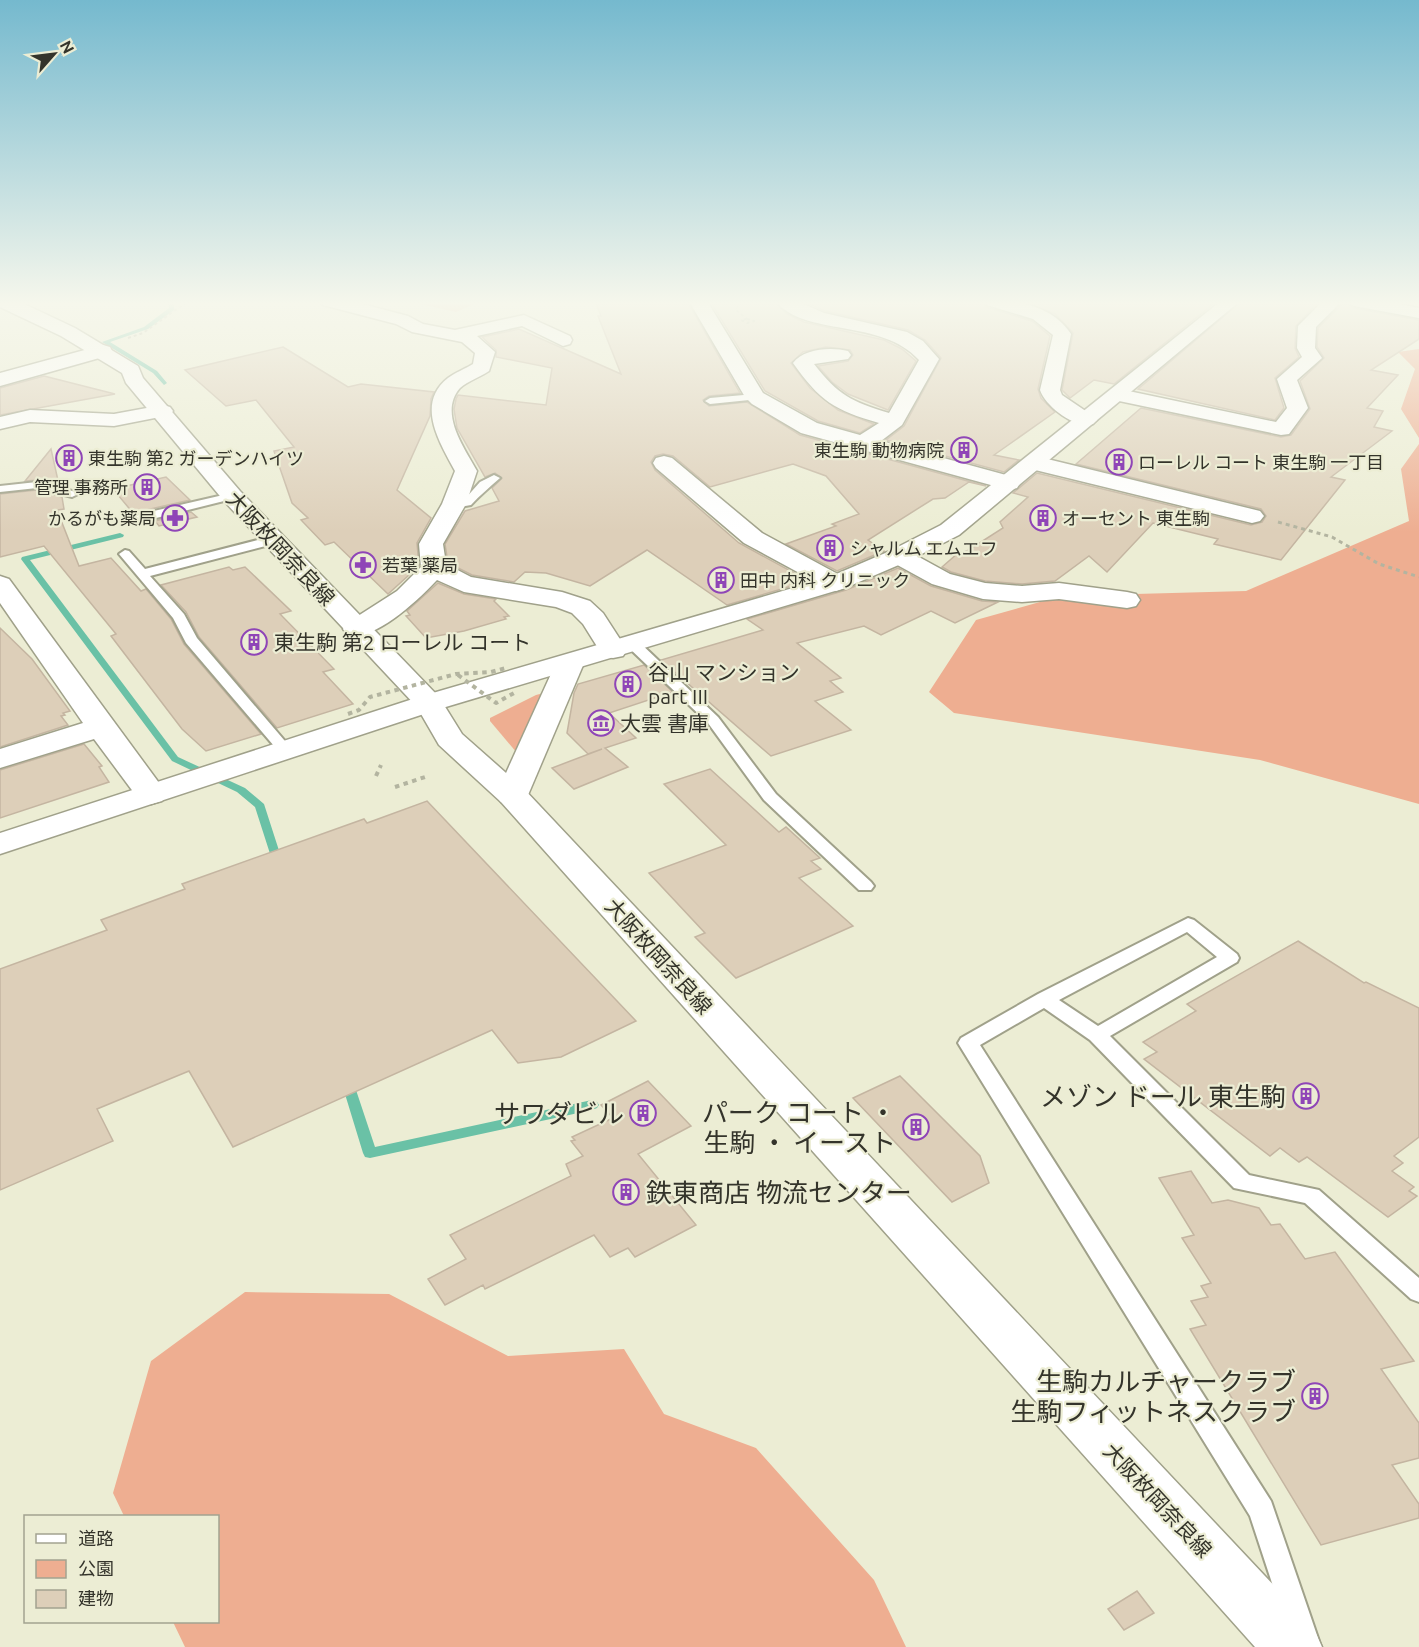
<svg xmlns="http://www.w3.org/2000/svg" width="1419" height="1647" font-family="Ubuntu,'Noto Sans JP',sans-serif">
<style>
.green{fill:#eeae91}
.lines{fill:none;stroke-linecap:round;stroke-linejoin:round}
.stream{fill:#6ac1a6;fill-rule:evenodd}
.building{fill:#ddcfb9;stroke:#c4b5a1;stroke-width:1.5}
.service-casing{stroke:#a0a18a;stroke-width:4}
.minor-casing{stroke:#a0a18a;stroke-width:3}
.tertiary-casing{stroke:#a0a18a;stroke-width:3}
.secondary-casing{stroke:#a0a18a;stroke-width:3}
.path-far2{stroke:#b3b4a0;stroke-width:2;stroke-dasharray:3 3;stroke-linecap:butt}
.path-far1{stroke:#b3b4a0;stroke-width:3;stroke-dasharray:4 4;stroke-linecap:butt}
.path{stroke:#b3b4a0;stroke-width:4;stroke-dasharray:4.5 4.5;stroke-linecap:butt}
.service{fill:#fff;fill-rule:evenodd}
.minor{fill:#fff;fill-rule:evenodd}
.tertiary{fill:#fff;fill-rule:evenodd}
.secondary{fill:#fff;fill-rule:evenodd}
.path-bridge{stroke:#b3b4a0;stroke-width:4;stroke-dasharray:4.5 4.5;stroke-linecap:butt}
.labels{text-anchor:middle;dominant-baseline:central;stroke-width:4.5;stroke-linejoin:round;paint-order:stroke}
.far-poi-label{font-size:18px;fill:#34342b;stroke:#ecedd4;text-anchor:start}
.street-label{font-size:21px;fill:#34342b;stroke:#ecedd4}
.poi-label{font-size:21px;fill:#34342b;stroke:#ecedd4;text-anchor:start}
.near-poi-label{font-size:26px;fill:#34342b;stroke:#ecedd4;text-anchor:end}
</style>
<rect width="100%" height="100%" fill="#ecedd4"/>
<g class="green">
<path d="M407 301H478L479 302 456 312Z"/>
<path d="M1419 349V438L1401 409 1415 369 1398 352Z"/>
<path d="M1419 444V804L1260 760 954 713 929 692 976 620 1061 596 1246 591 1409 521 1401 469Z"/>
<path d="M551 691 517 753 490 721V718L536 695Z"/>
<path d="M245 1292 389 1294 508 1356 624 1349 664 1414 756 1448 874 1580 906 1647H185L173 1622H218V1516H124L113 1493 151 1361Z"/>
</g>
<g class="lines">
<g class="stream">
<path d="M168 301H174V310L148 329 110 342 157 371 167 383 164 385 153 373 102 342 144 327 169 308Z"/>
<path d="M120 533 124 535 123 537 30 560 178 757 245 788 264 804 283 863 282 865 278 866 273 863 255 807 237 792 172 761 21 559 22 557Z"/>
<path d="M347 1076 352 1078 375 1147 592 1100 597 1102 599 1105 597 1108 592 1110 370 1158 365 1157 363 1153 341 1081 342 1078Z"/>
</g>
</g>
<g class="building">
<path d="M595 301H687L740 393 709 396 703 400 709 406 747 402 800 435 986 486 969 482 945 498 933 499 868 540 884 551 837 571 786 544 836 526 832 524 859 514 826 476 793 464 710 487 673 456 663 454 655 456 651 462 655 470 739 543 809 581 727 605 647 550 590 586 546 573 525 572 514 582 472 575 448 563 445 544 465 511 499 501 492 488 502 478 495 473 485 477 457 428 454 409 456 399 458 395 546 405 552 368 496 357V350L482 337 519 329 621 374 598 316H601Z"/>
<path d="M710 301H774L787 314 804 322 884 340 902 349 916 361 888 410 848 394 832 382 818 366 848 361 853 355 850 350 826 347 803 352 791 363 810 388 838 410 874 424 860 433 818 421 765 391Z"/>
<path d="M803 301H983L986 307 1032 321 1050 336 1038 389 1041 398 1055 412 994 455 1019 460 1004 472 886 440 904 426 941 358 925 340 908 330 825 311Z"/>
<path d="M1022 301H1217L1114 384 1094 380 1070 398 1062 390 1073 333 1055 314Z"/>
<path d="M1242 301H1319L1296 326 1295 348 1299 357 1275 378 1284 408 1275 420 1138 389Z"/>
<path d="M1344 302 1354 308 1419 320V339L1371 370 1398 375 1367 408 1383 411 1374 427 1392 431 1331 477 1345 480 1281 560 1214 544 1218 539 1153 523 1107 572 1089 556 1055 581 1022 584 985 581 951 572 942 567 957 554 967 551 1003 528 1000 522 1028 497 1013 493 1037 473 1251 525 1262 522 1266 516 1261 509 1076 464 1141 408 1281 437 1291 435 1310 409 1300 381 1324 358 1317 347 1318 328Z"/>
<path d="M283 347 348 387 361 384 434 392 431 399 430 416 397 490 431 518 417 543 419 566 388 594 334 542 325 545 301 520 308 518 292 503 274 451 294 447 256 400 226 406 185 370Z"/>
<path d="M44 376 115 394 0 415V388Z"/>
<path d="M51 449 59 485 38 480 25 481Z"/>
<path d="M166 477 190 500 133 513 113 489Z"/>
<path d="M37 490 62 497 64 509 57 510 79 566 111 558 141 591 146 589 171 619 184 644 261 734 206 751 182 729 111 636 116 634 44 546 0 557V494Z"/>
<path d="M191 512 197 517 159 526 155 521Z"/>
<path d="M229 567 233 570 245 567 291 611 280 614 334 669 323 672 353 704 277 728 199 637 186 612 161 585Z"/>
<path d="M898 568 931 586 982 601 998 602 955 623 931 611 881 635 864 626 797 643 841 678 830 681 843 692 815 701 851 730 771 756 661 660 763 630 747 619 846 590Z"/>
<path d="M438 583 464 594 496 599 494 601 509 616 504 617 506 619 464 631 426 638 406 616 410 615 407 611Z"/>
<path d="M0 628 32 659 70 711 63 713 65 715 61 716 68 725 0 747Z"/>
<path d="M644 665 673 692 609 713 636 738 605 748 628 767 574 789 552 768 602 749 588 754 567 733 574 693 578 684Z"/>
<path d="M84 744 102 766 99 767 109 782 0 818V770Z"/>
<path d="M710 769 779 832 786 827 820 858 811 861 821 869 799 878 853 926 736 978 695 937 705 933 649 873 726 845 664 784Z"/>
<path d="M427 801 636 1021 561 1057 518 1063 492 1030 233 1147 189 1071 97 1109 113 1141 0 1190V969L107 930 101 920 185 889 182 884 364 819 367 823Z"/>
<path d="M1298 941 1364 983 1366 982 1419 1008V1137L1394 1156 1403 1163 1392 1171 1414 1187 1409 1191 1417 1196 1388 1217 1307 1157 1299 1162 1280 1148 1270 1156 1144 1059 1157 1052 1143 1042 1196 1011 1187 1004Z"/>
<path d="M900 1076 980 1156 989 1183 952 1202 853 1098Z"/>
<path d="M648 1081 691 1126 638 1154 696 1225 635 1257 628 1248 610 1257 594 1235 485 1289 483 1285 445 1305 428 1279 466 1259 450 1235 571 1176 566 1164 583 1156 571 1141 575 1140 572 1137 613 1118 601 1105Z"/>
<path d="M1191 1171 1212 1203 1228 1200 1259 1208 1271 1225 1280 1224 1305 1259 1335 1252 1414 1361 1381 1369 1419 1423V1458L1392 1465 1419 1504V1518L1321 1545 1190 1329 1206 1325 1191 1301 1208 1297 1201 1286 1211 1283 1182 1238 1194 1235 1159 1178Z"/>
<path d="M1137 1591 1154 1613 1124 1630 1108 1609Z"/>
</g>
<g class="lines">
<g class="service-casing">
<g id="service">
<path d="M755 394 760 397 759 399 710 404 705 401 710 398Z"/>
<path d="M494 475 500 478C490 487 480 495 471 505L454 508 448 504 450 502 464 500 480 482Z"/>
<path d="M37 482 76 492 78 494 72 497 37 488 0 492V486Z"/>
<path d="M232 493 236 494V498L136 523 130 519 132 516Z"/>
<path d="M273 536 279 540 277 543 150 576 184 614 197 638 290 747 293 750 285 755 280 753 186 643 173 618 119 554 125 550 129 551 145 569Z"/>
<path d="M633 640 638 641 718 717 776 794 871 882 874 886 871 890H859L764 800 708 723 628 647 626 644 628 641Z"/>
<path d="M1188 918 1194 920 1237 954 1239 958 1237 962 1110 1036 1249 1175 1319 1190 1419 1278V1302L1411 1299 1305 1203 1234 1188 1090 1040 1044 1008 980 1045 1271 1501 1321 1647H1293L1250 1516 958 1043 961 1038 1038 994ZM1187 932 1217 957 1098 1026 1059 1000Z"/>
</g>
</g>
<g class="minor-casing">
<g id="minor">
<path d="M321 301H351L408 316 423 324 455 330 524 315 570 336 572 340 570 344 563 346 522 326 477 336 495 352 489 371C480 377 468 381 460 388 438 413 465 449 477 471L466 504 443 544 446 564 471 577 562 592 590 601 603 613 627 650 623 656 613 658 603 656 583 624 572 613 556 607 464 592 437 580C419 599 375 642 347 635L343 629 347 623 397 591 421 567 419 544 442 504 455 471C440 443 415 404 448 378 456 372 465 369 473 364L475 353 462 342 412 332 396 324 323 305Z"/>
<path d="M689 301H707L763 393 817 423 860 435 879 423C834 410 820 401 793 363 804 348 832 347 848 351L851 355 848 359 814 364C838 395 852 402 889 413L919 360C882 318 803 337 776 301H797L824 313 907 332 923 341 939 359 902 425 881 441 1017 478 1020 483 1017 488 1009 490 801 433 752 404 745 397Z"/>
<path d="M985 301C1017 301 1051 304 1071 334L1060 390 1062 395 1093 416 1097 420 1093 424C1075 429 1046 407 1040 390L1053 335 1033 319 987 305Z"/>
<path d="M1323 301H1342L1316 327 1315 348 1322 358 1297 380 1308 408 1289 434 1281 435 1119 401 1112 399 1109 395 1112 391 1119 389 1276 422 1287 408 1277 379 1302 357 1297 348 1298 326Z"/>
<path d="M1346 301H1385L1419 308V318L1354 306Z"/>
<path d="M103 345 110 347 112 351 110 355 0 386V373Z"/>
<path d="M163 405 170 407 173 411 170 415 114 426 30 422 0 429V417L30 410 114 414Z"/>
<path d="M664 456 672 458 762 533 845 578 849 583 845 588 836 591 827 588 744 543 656 468 653 463 656 458Z"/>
<path d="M1035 456 1260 511 1264 516 1260 521 1252 523 1027 468 1024 463 1027 458Z"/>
<path d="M899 548 908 551 950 574 985 583 1022 586 1059 583 1127 592 1136 594 1140 600 1136 606 1127 608 1059 599 1022 602 983 599 932 584 890 561 886 556 890 551Z"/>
<path d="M0 576 9 579 162 787 167 794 162 801 151 804 140 801 94 739 0 768V749L83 723 0 603Z"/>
<path d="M570 655 580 657 584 663 528 795 523 802 512 805 501 802 496 795 556 663 560 657Z"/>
</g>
</g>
<g class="tertiary-casing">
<path id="tertiary" d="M1221 301H1240L959 535 908 561 845 588 439 709 0 854V833L419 697 827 578 890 551 941 525Z"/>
</g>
<g class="secondary-casing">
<path id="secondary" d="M0 301H18L75 328 138 366 143 378 240 491 439 697 462 734 523 788 1313 1627 1322 1647H1255L501 802 439 745 417 707 224 501 126 383 122 373 61 336 0 307Z"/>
</g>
<g class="path-far2">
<path d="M735 301 738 306 735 309 747 319"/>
<path d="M747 319 754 321 747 323 741 320Z"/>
<path d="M128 338 143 333 188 301"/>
</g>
<path class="path-far1" d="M1278 522 1332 537 1379 564 1419 577"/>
<g class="path">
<path d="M376 776 381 765"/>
<path d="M395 787 425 777"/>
</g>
<use href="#service" class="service"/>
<use href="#minor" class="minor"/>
<use href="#tertiary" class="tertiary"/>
<use href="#secondary" class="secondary"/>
<g class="path-bridge">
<path d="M458 675 496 703 514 693"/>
<path d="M348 714 359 710 370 697 456 674 491 672 506 668"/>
</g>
</g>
<linearGradient id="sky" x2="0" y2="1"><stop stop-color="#75b9ce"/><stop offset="0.57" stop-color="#f6f7ec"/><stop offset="1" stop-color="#f6f7ec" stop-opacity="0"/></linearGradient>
<rect width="1419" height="532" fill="url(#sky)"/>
<defs>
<g id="building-ring" transform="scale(1.35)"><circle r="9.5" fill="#ecedd4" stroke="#8f45b7" stroke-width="1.5"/><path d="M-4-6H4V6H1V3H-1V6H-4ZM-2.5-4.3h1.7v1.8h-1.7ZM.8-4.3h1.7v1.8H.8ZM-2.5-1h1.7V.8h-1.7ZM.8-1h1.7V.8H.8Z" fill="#8f45b7"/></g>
<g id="pharmacy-ring" transform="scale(1.35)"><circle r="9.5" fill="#ecedd4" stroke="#8f45b7" stroke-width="1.5"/><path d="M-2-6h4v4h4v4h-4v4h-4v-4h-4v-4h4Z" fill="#8f45b7"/></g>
<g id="museum-ring" transform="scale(1.35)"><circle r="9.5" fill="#ecedd4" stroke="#8f45b7" stroke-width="1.5"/><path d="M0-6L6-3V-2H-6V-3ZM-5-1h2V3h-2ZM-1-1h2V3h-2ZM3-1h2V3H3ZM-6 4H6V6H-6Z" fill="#8f45b7"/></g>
</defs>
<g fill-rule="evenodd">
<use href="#building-ring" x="964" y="450"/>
<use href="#building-ring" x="69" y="458"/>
<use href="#building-ring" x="1119" y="462"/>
<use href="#building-ring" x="147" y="487"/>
<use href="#pharmacy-ring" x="175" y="518"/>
<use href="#building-ring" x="1043" y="518"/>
<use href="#building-ring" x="830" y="548"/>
<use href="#pharmacy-ring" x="363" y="565"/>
<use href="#building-ring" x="721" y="580"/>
<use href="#building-ring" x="254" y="642"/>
<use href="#building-ring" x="628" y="684"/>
<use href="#museum-ring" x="601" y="723"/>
<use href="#building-ring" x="1306" y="1096"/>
<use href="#building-ring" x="643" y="1113"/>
<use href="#building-ring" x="916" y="1127"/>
<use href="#building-ring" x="626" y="1192"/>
<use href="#building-ring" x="1315" y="1396"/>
</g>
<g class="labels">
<g class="far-poi-label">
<text x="944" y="450" text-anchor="end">東生駒 動物病院</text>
<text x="88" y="458">東生駒 第2 ガーデンハイツ</text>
<text x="1138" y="462">ローレル コート 東生駒 一丁目</text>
<text x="128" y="487" text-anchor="end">管理 事務所</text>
<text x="156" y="518" text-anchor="end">かるがも薬局</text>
<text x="1062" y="518">オーセント 東生駒</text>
<text x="850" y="548">シャルム エムエフ</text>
<text x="382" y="565">若葉 薬局</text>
<text x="740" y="580">田中 内科 クリニック</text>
</g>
<g class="street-label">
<text transform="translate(281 548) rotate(47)">大阪枚岡奈良線</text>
<text transform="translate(659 956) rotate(48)">大阪枚岡奈良線</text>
<text transform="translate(1158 1500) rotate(47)">大阪枚岡奈良線</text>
</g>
<g class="poi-label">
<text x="274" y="642">東生駒 第2 ローレル コート</text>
<text x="648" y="672">谷山 マンション<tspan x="648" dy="24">part III</tspan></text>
<text x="620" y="723">大雲 書庫</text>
</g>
<g class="near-poi-label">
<text x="1286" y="1096">メゾン ドール 東生駒</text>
<text x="896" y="1112">パーク コート ・<tspan x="896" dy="30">生駒 ・ イースト</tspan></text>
<text x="624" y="1113">サワダビル</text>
<text x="646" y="1192" text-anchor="start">鉄東商店 物流センター</text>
<text x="1296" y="1381">生駒カルチャークラブ<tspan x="1296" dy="30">生駒フィットネスクラブ</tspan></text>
</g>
</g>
<rect x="24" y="1515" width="195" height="108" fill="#ecedd4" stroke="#a2a390" stroke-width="1.5"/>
<rect x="36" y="1534" width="30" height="9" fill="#ffffff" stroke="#a2a390" stroke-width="1.5"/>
<text x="78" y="1545" font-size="18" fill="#34342b">道路</text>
<rect x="36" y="1560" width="30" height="18" fill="#eeae91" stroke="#a2a390" stroke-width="1.5"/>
<text x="78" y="1575" font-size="18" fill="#34342b">公園</text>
<rect x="36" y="1590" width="30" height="18" fill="#ddcfb9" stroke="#a2a390" stroke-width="1.5"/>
<text x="78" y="1605" font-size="18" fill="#34342b">建物</text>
<g transform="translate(54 54) rotate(62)" stroke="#ecedd4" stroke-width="4.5" paint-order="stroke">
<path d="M0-4.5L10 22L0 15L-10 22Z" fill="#34342b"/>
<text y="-9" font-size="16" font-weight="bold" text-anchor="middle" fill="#34342b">N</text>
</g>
</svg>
